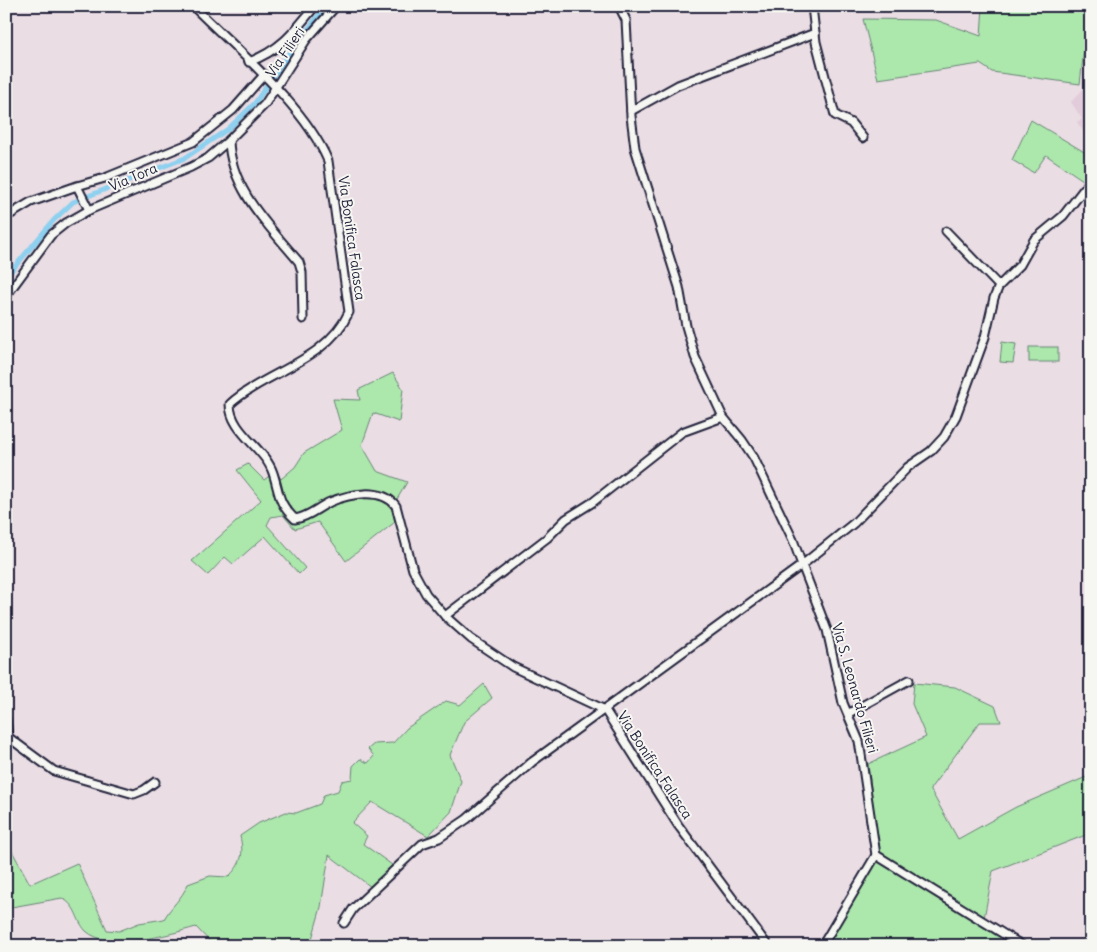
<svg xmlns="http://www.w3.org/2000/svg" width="1097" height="952" font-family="Delius,sans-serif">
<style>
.built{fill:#e2cbda}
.green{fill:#ace7ac;stroke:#678474}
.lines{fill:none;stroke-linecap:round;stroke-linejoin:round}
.canal{stroke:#8ed0ef;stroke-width:5}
.minor-casing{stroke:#22223b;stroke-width:11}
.minor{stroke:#f6f6f2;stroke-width:7}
.labels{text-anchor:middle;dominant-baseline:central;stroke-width:4;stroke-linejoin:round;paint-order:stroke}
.street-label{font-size:14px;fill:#22223b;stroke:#f6f6f2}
</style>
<rect width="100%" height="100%" fill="#eadde4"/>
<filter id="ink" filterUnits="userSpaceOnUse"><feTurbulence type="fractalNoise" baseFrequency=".02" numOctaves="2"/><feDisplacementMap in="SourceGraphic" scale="10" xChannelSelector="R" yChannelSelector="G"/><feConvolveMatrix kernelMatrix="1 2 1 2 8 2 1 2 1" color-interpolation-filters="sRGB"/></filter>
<g filter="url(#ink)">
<path class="built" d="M1091 10V143L1077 122 1082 119 1071 102 1089 83 1084 67Z"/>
<g class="green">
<path d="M983 6H1089L1080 84 992 72 980 64 878 79 863 19 936 20 981 36Z"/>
<path d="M1031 120 1091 156V174L1083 180 1046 155 1034 173 1012 160Z"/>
<path d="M1002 342 1016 344 1013 363 1000 362Z"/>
<rect x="1029" y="347" width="29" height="15"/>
<path d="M393 373 403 389 399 422 373 413 362 445 377 471 407 482 396 501 391 505 395 522 346 561 318 522 295 529 283 515 271 517 267 525 305 568 299 574 265 536 233 564 225 557 208 575 192 561 261 500 237 470 248 464 264 480 276 471 281 479 295 467 304 453 342 430 333 399 360 400 358 390Z"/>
<path d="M914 683 955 687 995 706 1001 722H980L930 789 958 839 1016 807 1091 775V833L993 871 984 918 879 854 868 764 926 737 912 704Z"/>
<path d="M484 684 492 698 464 722 450 755 461 781 451 812 428 836 372 802 352 823 367 836 363 844 392 865 371 887 329 855 321 907 310 946H214L196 927C167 935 109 952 86 931 75 919 78 907 62 898L6 908V840L30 884 77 863 107 930 119 931 139 923 164 919C172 905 181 900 188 884L210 876 228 877C242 864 244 854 240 836L259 823 286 812 296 813 320 804 324 795 338 791 342 781 352 779 353 766 360 759 368 763 374 756 368 749 374 744 393 743 407 728 446 701 460 705Z"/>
<path d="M876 860H882L1017 946H824Z"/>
</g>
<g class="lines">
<path class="canal" d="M6 277 54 220 73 202 185 158 228 129 255 103 281 64 326 6"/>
<g class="minor-casing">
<g id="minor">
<path d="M193 6C236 49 305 106 328 161L349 312C327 361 267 371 230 404 230 432 265 448 273 473 280 494 277 502 295 519 309 517 317 508 330 502 349 494 382 487 396 506L413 570 426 594 445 616 471 639 513 667 605 710 678 825 768 946"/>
<path d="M812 6 816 42 835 115 851 123 863 138"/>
<path d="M249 62C281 50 294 32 315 6"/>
<path d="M631 111 678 85 815 33"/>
<path d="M229 140C230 189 270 227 299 262L302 272 303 319"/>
<path d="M77 186 105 178 193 142 233 110 263 76"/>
<path d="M6 217 31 202 77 186 89 210"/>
<path d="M946 231 999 286"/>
<path d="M6 296 51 235 66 223 89 210 191 167 208 158 227 142 265 104 306 40 336 6"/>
<path d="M445 616 547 538 566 519 593 502 682 432 723 417"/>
<path d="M849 713 909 680"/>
<path d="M6 719 8 737 54 771 134 794 144 790 155 782"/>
<path d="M344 923 353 909 422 844 439 838 467 819 532 762 802 565 793 540 754 458 742 440 723 417 695 357 686 326 679 287 635 148 631 116 626 20 619 6"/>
<path d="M822 946 876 855"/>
<path d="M1023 946 876 855 859 741 843 703 827 630 802 565 854 523 908 467 931 451 944 437 956 416 985 337 994 298 999 286 1020 265 1034 240 1063 216 1091 180"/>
</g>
</g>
<use href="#minor" class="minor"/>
</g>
</g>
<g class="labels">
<g class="street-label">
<text transform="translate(285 52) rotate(-56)">Via Filieri</text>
<text transform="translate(133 177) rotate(-23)">Via Tora</text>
<text transform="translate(352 238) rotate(82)">Via Bonifica Falasca</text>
<text transform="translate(855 688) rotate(74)">Via S. Leonardo Filieri</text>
<text transform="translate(655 765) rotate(57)">Via Bonifica Falasca</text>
</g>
</g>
<rect width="1097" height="952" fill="none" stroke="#f6f6f2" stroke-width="25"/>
<rect x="12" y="12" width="1072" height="927" fill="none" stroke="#22223b" stroke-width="2" filter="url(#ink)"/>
</svg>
